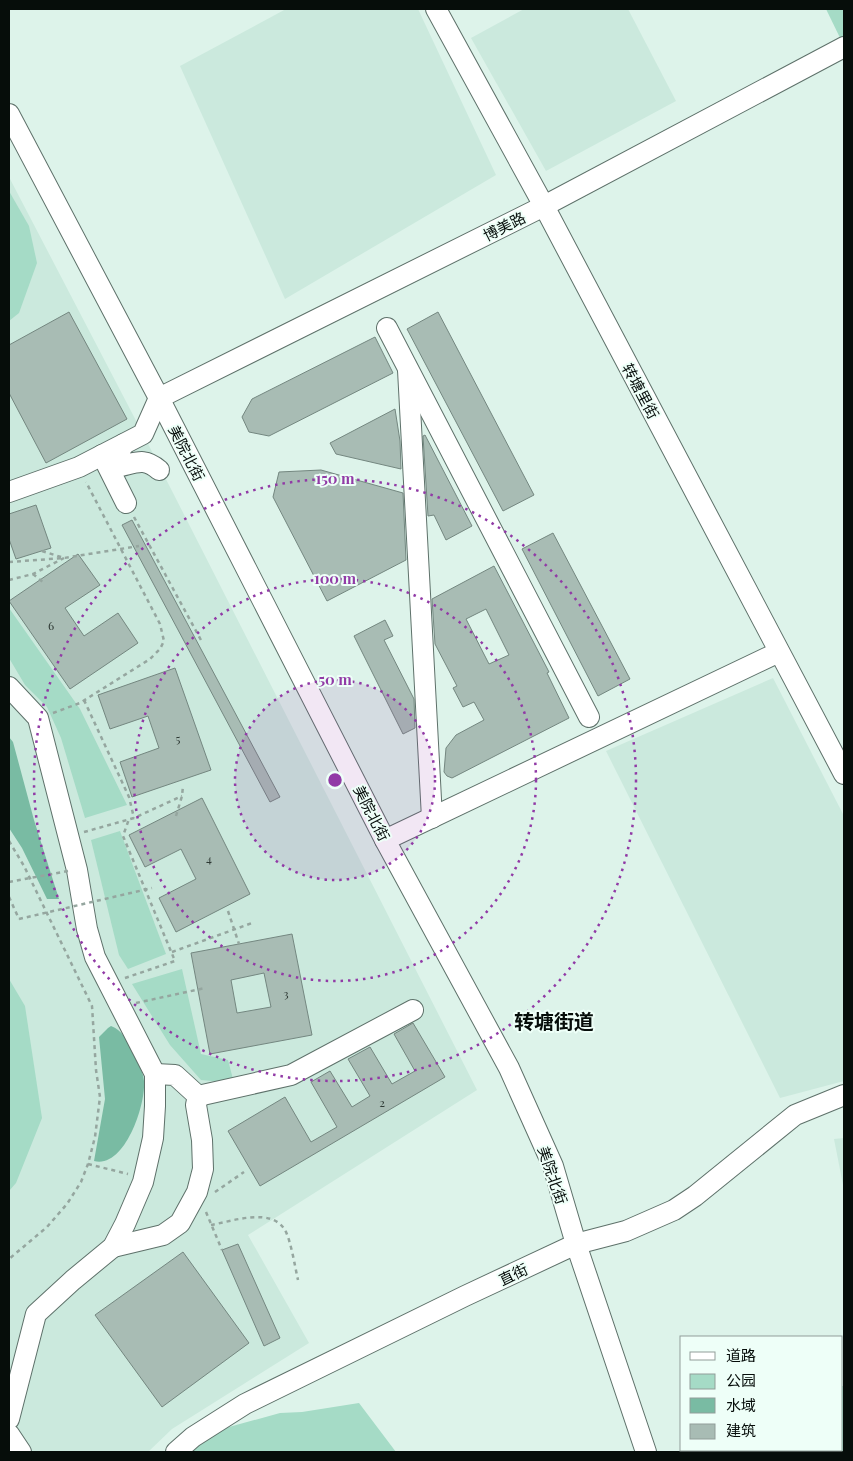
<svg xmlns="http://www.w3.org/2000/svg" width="853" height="1461" font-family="'Playfair Display','Noto Sans SC',serif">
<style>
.built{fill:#cbe9dd}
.green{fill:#a5dbc6}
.water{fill:#79bba3}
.building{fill:#a8bcb4;stroke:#748780;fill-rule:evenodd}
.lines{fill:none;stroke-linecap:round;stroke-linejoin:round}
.minor-casing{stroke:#5e716a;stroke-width:22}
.path{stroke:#95a69f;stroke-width:2.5;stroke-dasharray:4 4;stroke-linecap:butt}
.minor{stroke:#fff;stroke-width:20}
.path-bridge{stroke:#95a69f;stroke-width:2.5;stroke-dasharray:4 4;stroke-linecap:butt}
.ring{fill:none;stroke:#913aa6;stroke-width:2.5;stroke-dasharray:2.5 5}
.labels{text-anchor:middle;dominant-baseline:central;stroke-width:4;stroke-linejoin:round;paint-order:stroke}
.number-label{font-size:12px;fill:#2e3934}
.street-label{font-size:15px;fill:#060d0a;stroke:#eefff8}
.district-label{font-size:20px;font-weight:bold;fill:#060d0a;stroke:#eefff8}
.centre{fill:#913aa6;stroke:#eefff8;stroke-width:2.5}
.ring-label{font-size:15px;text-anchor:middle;font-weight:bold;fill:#913aa6;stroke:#eefff8;stroke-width:4;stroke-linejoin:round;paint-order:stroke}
</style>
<rect width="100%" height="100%" fill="#ddf3ea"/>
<g class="built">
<path d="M286 9H418L496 175 285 299 180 66Z"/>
<path d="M524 9H628L676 101 546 171 471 38Z"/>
<path d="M9 177 143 434 477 1090 248 1235 309 1343 172 1429 148 1452H9Z"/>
<path d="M773 678 844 816V1081L780 1098 606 751Z"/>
<path d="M844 1138V1190L834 1139Z"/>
</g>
<g class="green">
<path d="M826 9H844V46Z"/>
<path d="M9 191 29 226 37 263 19 313 9 321Z"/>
<path d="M9 608 80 709 127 805 85 818 61 738 47 707 25 685 9 658Z"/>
<path d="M120 831 166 954 128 969 119 955 91 840Z"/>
<path d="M182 969 201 1054 228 1060 234 1083 201 1080 170 1045 132 984Z"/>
<path d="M9 979 25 1006 42 1118 16 1183 9 1191Z"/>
<path d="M842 1386H844V1452H799L801 1450H842Z"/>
<path d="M359 1403 396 1452H183L193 1437 280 1413 302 1412Z"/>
</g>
<g class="water">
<path d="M9 737 13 742 34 820 59 899H47L22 848 9 828Z"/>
<path d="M111 1026C122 1030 126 1039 131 1049 136 1058 143 1070 144 1081 146 1104 125 1169 94 1161L105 1099 99 1037 108 1028Z"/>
</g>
<g class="building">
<path d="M69 312 127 419 46 463 9 393V345Z"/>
<path d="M438 312 534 495 503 511 407 329Z"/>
<path d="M375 337 393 373 269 436 249 432 242 417 252 399Z"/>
<path d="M395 409 400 441 401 469 336 454 330 443Z"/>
<path d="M425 435 472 526 446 540 434 515 428 516 423 436Z"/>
<path d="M321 470 403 493 406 560 327 601 273 497 279 472Z"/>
<path d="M36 505 51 548 16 559 9 539V514Z"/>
<path d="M132 520 280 797 270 802 122 525Z"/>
<path d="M553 533 630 679 598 696 522 549Z"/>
<path d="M78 554 100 585 65 608 84 636 118 613 138 643 70 689 9 601Z"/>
<path d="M494 566 549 672 547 673 569 718 452 778 447 776 444 772 446 748 456 735 484 720 474 702 463 707 453 688 457 686 435 644 432 599ZM486 609 509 655 489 664 466 619Z"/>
<path d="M385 620 393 636 384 640 414 699 415 728 403 734 354 636Z"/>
<path d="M175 668 211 770 132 797 120 762 159 748 148 716 110 729 98 695Z"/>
<path d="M202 798 250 894 176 932 159 898 196 879 181 849 145 867 129 835Z"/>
<path d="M292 934 312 1035 210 1054 191 953ZM264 973 271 1007 237 1013 231 980Z"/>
<path d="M413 1023 445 1077 260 1186 228 1131 285 1097 311 1142 337 1127 311 1082 330 1071 352 1107 370 1096 348 1059 370 1047 392 1084 415 1071 394 1034Z"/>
<path d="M238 1244 280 1338 264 1346 222 1250Z"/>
<path d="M183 1252 249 1343 162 1407 95 1315Z"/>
</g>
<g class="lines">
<g class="minor-casing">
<g id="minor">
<path d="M436 9 544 206 844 774"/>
<path d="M9 114 159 398 385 840 509 1068 553 1166 576 1244 646 1452"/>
<path d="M387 328 589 717"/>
<path d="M408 370 432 818"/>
<path d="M124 444 116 457 121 466C138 462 145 458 159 470"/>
<path d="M102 455 126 503"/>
<path d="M9 492 79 467 143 434 159 398 544 206 844 47"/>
<path d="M9 687 38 718 77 870 87 929 95 957 155 1074V1106L153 1138 143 1182 125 1224 113 1247 73 1280 36 1314 9 1419"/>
<path d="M385 840 779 652"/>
<path d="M198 1096 291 1075 413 1010"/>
<path d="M113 1247 163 1235 180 1223 197 1192 203 1169 202 1140 196 1105 198 1096 175 1075 155 1074"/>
<path d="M9 1434 21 1452"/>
<path d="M176 1452 193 1437 245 1404 465 1296 576 1244 626 1231 674 1210 695 1196 795 1115 844 1095"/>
</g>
</g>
<g class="path">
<path d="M134 517 202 642"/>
<path d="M42 551 64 558"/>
<path d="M33 574 44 583"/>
<path d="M9 580 33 574 64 558"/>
<path d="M84 700 129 797 134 818"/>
<path d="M53 713 80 703 150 659 160 649 164 641 160 624 86 482"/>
<path d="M176 816 182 796 183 786"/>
<path d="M84 832 134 818 182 796"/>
<path d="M9 841 24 866 92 1006 96 1070 100 1097 95 1137 88 1164 81 1182 67 1204 47 1227 9 1259"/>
<path d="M9 897 19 919"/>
<path d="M172 952 252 923"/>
<path d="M125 978 175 961 123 836 129 819"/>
<path d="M136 1003 205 988"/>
<path d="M88 1164 128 1174"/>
<path d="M215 1192 244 1172"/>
<path d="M206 1212 222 1250"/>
<path d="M211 1225C233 1221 271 1207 285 1230 291 1241 295 1267 298 1280"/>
</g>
<use href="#minor" class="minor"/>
<g class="path-bridge">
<path d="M9 562 64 558 139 546"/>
<path d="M9 882 68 871"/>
<path d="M228 911 239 944"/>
<path d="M19 919 152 888"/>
</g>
</g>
<circle cx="335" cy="780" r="100" fill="#913aa6" fill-opacity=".12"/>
<g class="ring">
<circle cx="335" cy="780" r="100"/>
<circle cx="335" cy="780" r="201"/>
<circle cx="335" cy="780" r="301"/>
</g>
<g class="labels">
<g class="number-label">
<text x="51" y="625">6</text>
<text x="178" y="738">5</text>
<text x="209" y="858">4</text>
<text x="286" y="993">3</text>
<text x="382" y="1102">2</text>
</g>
<g class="street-label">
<text transform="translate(504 226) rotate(-27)">博美路</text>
<text transform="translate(641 391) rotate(62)">转塘里街</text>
<text transform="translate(187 453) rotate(63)">美院北街</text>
<text transform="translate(372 813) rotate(63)">美院北街</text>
<text transform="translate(553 1175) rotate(71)">美院北街</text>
<text transform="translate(513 1274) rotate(-26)">直街</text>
</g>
<g class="district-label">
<text x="554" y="1020">转塘街道</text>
</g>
</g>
<circle cx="335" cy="780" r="8" class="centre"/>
<g class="ring-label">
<text x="335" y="484">150 m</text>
<text x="335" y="584">100 m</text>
<text x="335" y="685">50 m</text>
</g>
<rect width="853" height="1461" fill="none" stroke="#060d0a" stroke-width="20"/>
<rect x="680" y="1336" width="162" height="115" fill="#eefff8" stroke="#919e99"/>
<rect x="690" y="1352" width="25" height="8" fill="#ffffff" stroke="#919e99"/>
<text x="726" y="1361" font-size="15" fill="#060d0a">道路</text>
<rect x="690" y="1374" width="25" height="15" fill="#a5dbc6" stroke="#919e99"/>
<text x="726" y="1386" font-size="15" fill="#060d0a">公园</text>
<rect x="690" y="1398" width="25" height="15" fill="#79bba3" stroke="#919e99"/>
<text x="726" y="1411" font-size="15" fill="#060d0a">水域</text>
<rect x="690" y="1424" width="25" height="15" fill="#a8bcb4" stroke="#919e99"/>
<text x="726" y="1436" font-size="15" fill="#060d0a">建筑</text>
</svg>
